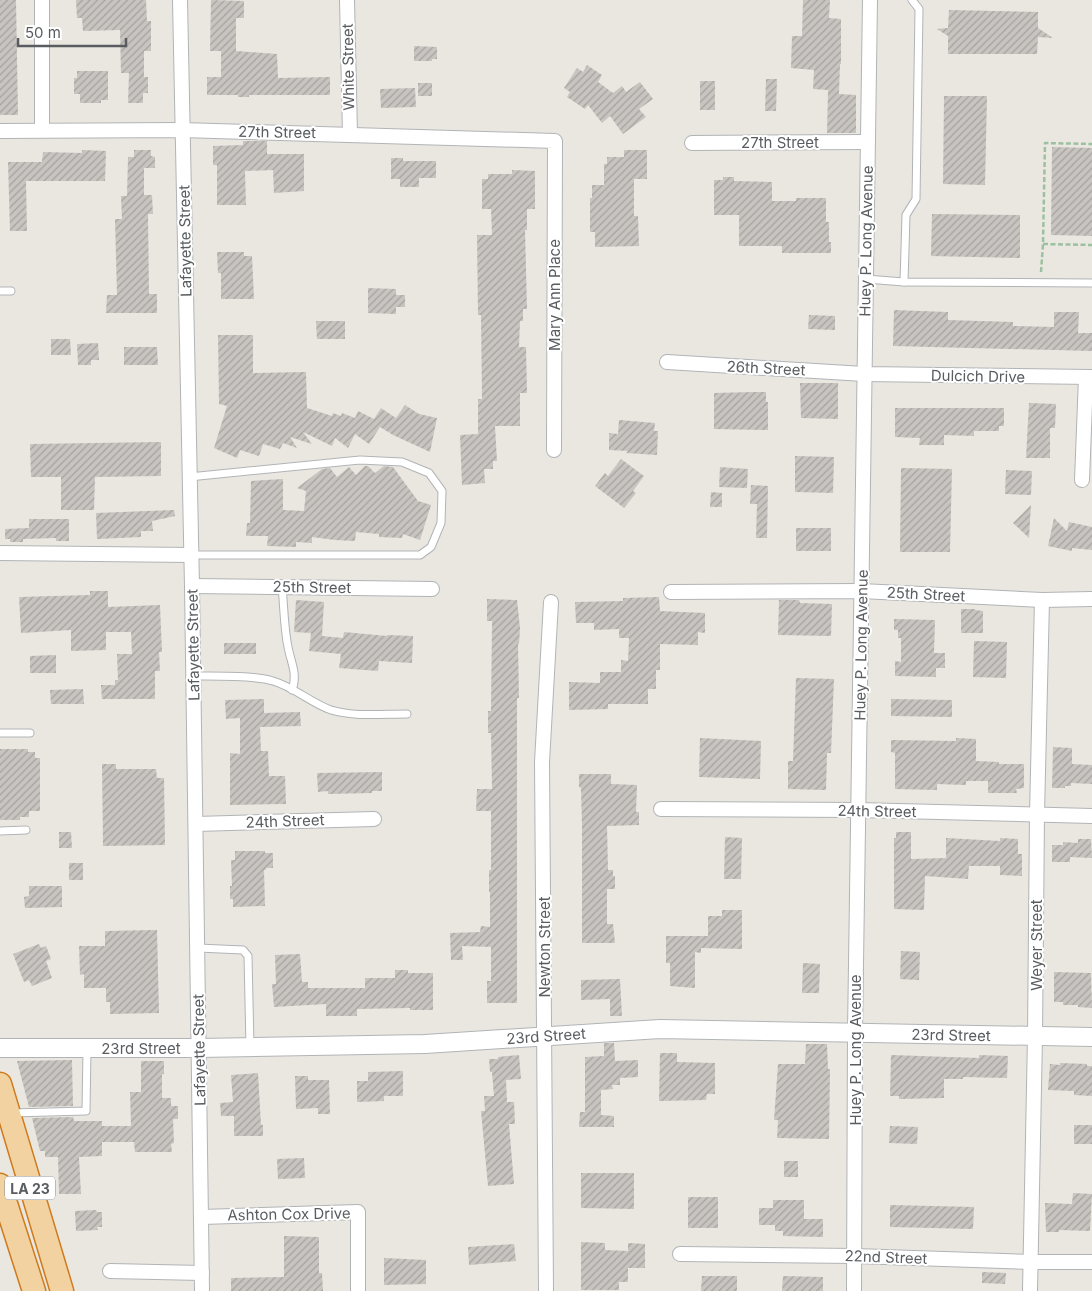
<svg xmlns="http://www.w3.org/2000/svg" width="1092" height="1291" font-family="Inter,sans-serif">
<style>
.building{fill:url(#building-hatch)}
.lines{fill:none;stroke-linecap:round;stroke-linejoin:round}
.service-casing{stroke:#b1b4b7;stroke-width:9}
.minor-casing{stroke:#b1b4b7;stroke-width:16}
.tertiary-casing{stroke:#b1b4b7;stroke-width:20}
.trunk-casing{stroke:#cf7a1c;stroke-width:25}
.path{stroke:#9cc1a0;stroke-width:2.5;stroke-dasharray:5 2.5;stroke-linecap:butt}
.service{stroke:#fff;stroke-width:7}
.minor{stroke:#fff;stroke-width:14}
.tertiary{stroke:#fff;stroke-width:18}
.trunk{stroke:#f1d2a0;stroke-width:22}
.labels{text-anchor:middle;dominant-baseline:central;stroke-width:4;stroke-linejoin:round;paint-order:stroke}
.shield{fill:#fff;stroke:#8b8e90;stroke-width:1}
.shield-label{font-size:14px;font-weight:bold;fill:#595d60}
.street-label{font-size:15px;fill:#595d60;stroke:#fff}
</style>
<defs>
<pattern id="building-hatch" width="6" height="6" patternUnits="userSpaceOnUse" patternTransform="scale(1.25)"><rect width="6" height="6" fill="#c8c4c0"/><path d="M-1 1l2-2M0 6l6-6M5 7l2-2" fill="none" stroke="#a5a29f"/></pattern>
</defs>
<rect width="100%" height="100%" fill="#eae7e1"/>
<g class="building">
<path d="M0 0H16L18 115H0Z"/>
<path d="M76 0H146L147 21H151V51H144V77H148V93H143V103H128L129 73H121L120 30 83 31 82 18H77Z"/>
<path d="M211 0 244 1V18H236V51L277 54 278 78 330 77V95H249V97H238V95H207V77H221V51H210Z"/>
<path d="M803 0H830L829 18 841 19V64H840L839 94 856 95V133H827L828 90 813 89 814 70 791 68 792 36H802Z"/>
<path d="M949 10 1038 12V28L1053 38 1038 37 1037 54H948V36L937 29 948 28Z"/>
<path d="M414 46 437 47V59H432V61H414Z"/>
<path d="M587 65 602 75 598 82 613 93 622 86 626 92 640 82 653 99 639 109 646 117 623 134 610 116 602 123 588 105 585 109 567 97 570 92 564 88 577 68 583 72Z"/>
<path d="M77 71H108V100H101V103H80V94H74V78H77Z"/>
<path d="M766 79H777L776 111H765Z"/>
<rect x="700" y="81" width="15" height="29"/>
<rect x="418" y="83" width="14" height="13"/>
<path d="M415 88 416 107 381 108 380 89Z"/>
<path d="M944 96H987L985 185 943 184Z"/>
<path d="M243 141H267V154H304V191L274 193 273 170 245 171 246 205H217V165H213V146L243 145Z"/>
<path d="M1052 147 1092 148V236L1051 235Z"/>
<path d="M82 150 106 151 105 181H26L27 231H10L8 162H42L43 152 82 153Z"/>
<path d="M134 150H151V156L155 157V168H144V195H152L153 214H148L149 294H157V313H106L107 295H117L115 219H122L121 196H127L128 157H134Z"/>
<path d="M624 150H647V179H634V216H638L639 246 595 247V232H590V198H592V185H604V164H607V157H624Z"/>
<path d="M391 158H403V161H436V178H419V187H400V179H391Z"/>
<path d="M512 170 535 171V209H527V230H525L527 309H523V321H520L519 347H526L527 393H520V426H495L497 461H493V469H484L485 483 462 485 460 435 478 434V399H482L481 315H478L477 235H492L491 209H482V179H488V174H512Z"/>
<path d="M723 177H734V181L772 182V201H796V198H826V222H829V242H831V253H782V246H739V215H714V180H723Z"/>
<path d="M932 214 1020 215V258L931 256Z"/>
<path d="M217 252H244V256H252L254 299H221V273H218Z"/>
<path d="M368 288 396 289V295H405V307H396V314L368 313Z"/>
<path d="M894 310 948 312V320L1013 322V326L1054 327V312H1079L1078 333H1092V351L893 346Z"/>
<path d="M809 315 835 316V330L808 329Z"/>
<path d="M316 321H345V339H317Z"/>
<path d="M218 335H253V373L306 372 307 408 332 416 333 413 341 416 342 413 355 418 358 411 374 419 381 408 396 418 405 405 419 414 437 418 430 452 393 435 380 427 369 444 355 434 348 448 335 438 332 446 303 432 312 444 290 437 297 448 283 443 280 449 263 444 259 456 240 450 237 458 214 448 227 406 219 404Z"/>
<path d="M51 339H70L71 355H51Z"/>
<path d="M98 343 99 360H91V365H78L77 344Z"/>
<path d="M124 347H157L158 365H124Z"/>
<path d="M800 383H838V419L801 418Z"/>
<path d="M753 392H766V402H768V430L714 429V393Z"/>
<path d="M1029 403 1056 404 1055 428H1050V458H1026Z"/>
<path d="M895 408H1004V426H999V431H974V436L944 435V445H919L920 438 895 437Z"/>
<path d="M619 420 655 423 654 431H658L657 455 626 453 628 451 609 450V433L618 434Z"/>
<path d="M161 442V476L95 477 94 510H61V477H31L30 444Z"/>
<path d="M795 456 834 457 833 493 795 492Z"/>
<path d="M621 459 644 476 633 491 636 493 624 508 595 486 605 473 608 476Z"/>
<path d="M365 466H368L375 473 384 466 393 467 418 501 431 505 420 540 403 534 402 538 379 537V534L356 532 355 541 335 540 312 537V543L296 542V547L267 546 268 536H246L247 523H250L251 481 283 479V510L304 511 306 491 297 488 322 469 330 468 337 477 349 467 356 475Z"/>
<path d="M720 467 748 469 747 488 719 487Z"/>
<path d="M901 468 952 469 950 552H900Z"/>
<path d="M1006 470 1032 471 1031 495 1005 494Z"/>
<path d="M751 485 768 486 767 538H756L757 504H750Z"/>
<path d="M711 492 722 493V507H710Z"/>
<path d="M1031 505 1029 538 1013 523Z"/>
<path d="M174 510 175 516 152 521 153 531H141V537L97 539 96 513Z"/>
<path d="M1054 518 1067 531 1069 522 1092 527V550L1072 548V551L1048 546Z"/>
<path d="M29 519H69V541H56V538L23 539V542H10V539H5V529L29 528Z"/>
<rect x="796" y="528" width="35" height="23"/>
<path d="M90 591H108V607L160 605 162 652H159L160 671H155V699H102L101 685H115V680H118L117 654H132L131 632H106V650L71 651V630L21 633 19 597 90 595Z"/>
<path d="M659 597 660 611 705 613V633L698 632V645L660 644V670H656V689H648V704H608V709L569 710V682L600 683V672H621V660L628 661 629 638H619V629L594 630V623H576L575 602 623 601V598Z"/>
<path d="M487 599 517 600 520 628 519 644 518 643 519 698H517V1003H487V981H491V947L462 946 463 960H451L450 933 480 932 481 926 490 927V892H489V870H491V811H476L477 789H492L491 733H488V711H491L492 621H487Z"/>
<path d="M296 600 324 602 322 636 343 638 344 632 387 636V635L413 636 412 663 379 661 378 671 339 668 341 654 309 651 311 633 294 632Z"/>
<path d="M779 600H799L800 603 832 604 831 636 778 635Z"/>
<path d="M961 609H975V610L983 611V633H961Z"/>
<path d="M894 619 935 620 934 653H945V668H936V677L895 676V661L901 662V638H898V630H894Z"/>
<path d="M974 641 1007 642 1006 678 973 677Z"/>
<rect x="224" y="643" width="32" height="11"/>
<path d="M56 655V673H30V656Z"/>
<path d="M796 678 834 679 831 753H827L826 790 788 789V761H793Z"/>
<path d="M83 689 84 704H51L50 690Z"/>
<path d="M264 699V713L300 712 301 726 260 727 261 751H268L269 776H285L286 804 230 805V753L240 754V718L226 719 225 700Z"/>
<path d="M891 699 952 700V717L891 716Z"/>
<path d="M700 738 761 741 760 779 699 777Z"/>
<path d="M956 738 976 739V761L999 762V764H1024V788L1016 789 1017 793H988V781H966V785L937 784V790L895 789V753L891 752V740L956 741Z"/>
<path d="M1053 747 1072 748V764L1092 765V784L1071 783V786H1065V788H1052Z"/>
<path d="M0 749H28V752H35V758H40V811H29V817H20V820H0Z"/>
<path d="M102 764H116V769H156L157 778H164L165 845 103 846Z"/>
<path d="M382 772V791H372V793L328 794V791L318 792 317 773Z"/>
<path d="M579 774H611V784L637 785 636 812H639V825L607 826 608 870H613V876H615V889H607V924H613L615 943H582V824L581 788 579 787Z"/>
<path d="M59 832H71L72 848H59Z"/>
<path d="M896 832H911V859L946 858V838L1000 841V838L1018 839V854H1022V876L1000 875V866H969L968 879 925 876 924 910 894 909V838H896Z"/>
<path d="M725 837 742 838 741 879H724Z"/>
<path d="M1078 839H1091L1092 858 1070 857V862H1052V845H1063V842L1078 843Z"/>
<path d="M235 851H265V853H273V868H266V870H264L265 906 233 907V899H230V886H232L231 860H235Z"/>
<rect x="69" y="863" width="14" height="17"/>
<path d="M29 886H62V907L25 908 24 897 29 896Z"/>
<path d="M722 910H742V949L701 948V953L695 952V988L670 986V963H666V936H708V916H722Z"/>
<path d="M157 930 159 1013 110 1014V1002H106V988H84V974L80 975 79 946H105V931Z"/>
<path d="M39 944 41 948 46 946 51 959 46 961 52 978 32 986 29 980 24 982 13 954Z"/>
<path d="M901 951 920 952 919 980 900 979Z"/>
<path d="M300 954 302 982H308V988H365V978H395V970H408V973H433V1010H410V1008L357 1009V1016H326V1004L274 1007 272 984H276L275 955Z"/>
<path d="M803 963 820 964 819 993H802Z"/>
<path d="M1054 972 1091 973 1092 1008 1078 1007V1005H1063V1002H1054Z"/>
<path d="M620 979 622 1016H610V999L581 1000V980Z"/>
<path d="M604 1043H614L615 1061 638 1060V1077L620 1078V1085H612L613 1089 601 1090V1115L614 1116V1127H579L580 1112H585V1057L604 1056Z"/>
<path d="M806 1044H827L828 1069H830L829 1139 777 1138 778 1120H774L778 1064H805Z"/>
<path d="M660 1053H677V1062L715 1063V1094H707L706 1100 659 1101Z"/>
<path d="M519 1055 521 1079 506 1080 507 1102H514L515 1124H509L514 1184 488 1186 481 1111H485L484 1096H494L492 1072H490L489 1059H498V1057Z"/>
<path d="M891 1055 979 1058V1055L1008 1056 1007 1078 963 1077V1079H944V1098L899 1099V1096H890Z"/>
<path d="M72 1060 73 1106 29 1107 17 1061Z"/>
<path d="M141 1061H164V1074H162V1098H171V1106H178V1119H173L174 1143 171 1144 172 1152H135L134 1142H102V1156L79 1157 81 1194H59L58 1157H45V1151H40L32 1118 73 1117 74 1121H102V1126H131L130 1092H141Z"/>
<path d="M1060 1063 1087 1064V1066H1092V1096L1074 1095V1091L1048 1090 1050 1064 1060 1065Z"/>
<path d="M403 1071V1096H384V1101L357 1102V1081H368V1072Z"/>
<path d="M258 1073 261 1125H263V1136H234V1116H221L220 1103 233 1102 231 1075Z"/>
<path d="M295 1076H308V1080H329L330 1114H318V1108L296 1109Z"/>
<rect x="1074" y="1125" width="18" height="19"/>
<path d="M890 1126 918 1127 917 1144 889 1143Z"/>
<path d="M304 1158 305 1178 278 1179 277 1159Z"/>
<rect x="784" y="1161" width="14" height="16"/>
<path d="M581 1173H634V1209L581 1208Z"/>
<path d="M1073 1193 1092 1194 1090 1231 1059 1230V1232H1046L1045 1203 1072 1204Z"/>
<rect x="688" y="1197" width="30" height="31"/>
<path d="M773 1200H804V1219H823V1237L783 1236V1231H775V1225H759V1208H773Z"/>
<path d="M890 1205 974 1207 973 1229 890 1227Z"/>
<path d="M96 1210 97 1212H102V1227H97L98 1230 76 1231 75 1211Z"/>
<path d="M284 1236 319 1237V1273H322L323 1291H231V1278L284 1277Z"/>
<path d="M581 1242 605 1243V1250L628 1251V1243L645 1244V1268H628V1282H619V1290H581Z"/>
<path d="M514 1244 516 1261 469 1265 468 1247Z"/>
<path d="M384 1258 426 1260V1284L384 1285Z"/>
<path d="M982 1272 1006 1273 1005 1284 982 1283Z"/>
<path d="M702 1276H737V1291H701Z"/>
<path d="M783 1276 823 1277V1291H782Z"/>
</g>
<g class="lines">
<g class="service-casing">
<g id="service">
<path d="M912 0 919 9 916 199 906 215 904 282 1092 283"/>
<path d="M866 279 904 282"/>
<path d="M0 291H11"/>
<path d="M189 477 360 460 402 462 429 473 442 491 441 523 431 547 420 555H191"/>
<path d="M282 587C284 606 284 628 288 647 291 663 298 674 292 690"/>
<path d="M193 676C215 676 254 675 273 681 294 687 311 703 331 710 355 717 382 714 407 714"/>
<path d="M0 733H30"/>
<path d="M0 831 26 830"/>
<path d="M198 948 243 950 248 956 250 1047"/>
<path d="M12 1113 86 1111 87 1049"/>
</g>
</g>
<g class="minor-casing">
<g id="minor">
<path d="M42 0V130"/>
<path d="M180 0 192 586 202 1291"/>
<path d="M347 0 350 134"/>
<path d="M0 131 182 130 555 141 554 450"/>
<path d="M692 143 868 142"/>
<path d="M667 362 864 374 1092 377"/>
<path d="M1082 480 1086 377"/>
<path d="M0 553 191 555"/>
<path d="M192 586 432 589"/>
<path d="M671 592 861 591 1042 600 1092 599"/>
<path d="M661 809 858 810 1092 816"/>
<path d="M196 824 374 819"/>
<path d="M202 1217 358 1212V1291"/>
<path d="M680 1254 855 1256 1031 1262H1092"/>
<path d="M110 1271 202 1273"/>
<path d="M546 1291 542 762 551 602"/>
<path d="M854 1291 855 1033 870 0"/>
<path d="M1030 1291 1035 1036 1037 814 1042 600"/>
</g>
</g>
<g class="tertiary-casing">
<path id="tertiary" d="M0 1048H199L425 1044 660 1029 1092 1037"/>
</g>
<g class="trunk-casing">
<g id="trunk">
<path d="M0 1084 62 1291"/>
<path d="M0 1185 34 1291"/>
</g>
</g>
<g class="path">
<path d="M1043 244 1092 245"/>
<path d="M1041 272 1043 244 1045 143 1092 144"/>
</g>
<use href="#service" class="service"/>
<use href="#minor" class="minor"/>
<use href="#tertiary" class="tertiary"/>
<use href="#trunk" class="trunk"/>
</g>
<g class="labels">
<rect class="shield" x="5" y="1176.5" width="50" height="23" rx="4"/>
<g class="shield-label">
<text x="30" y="1188">LA 23</text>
</g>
<g class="street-label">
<text transform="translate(348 67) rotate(-91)">White Street</text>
<text transform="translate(277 132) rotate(1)">27th Street</text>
<text x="780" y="142">27th Street</text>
<text transform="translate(185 241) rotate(-91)">Lafayette Street</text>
<text transform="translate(866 241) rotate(-89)">Huey P. Long Avenue</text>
<text transform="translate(554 295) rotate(-90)">Mary Ann Place</text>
<text transform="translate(766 368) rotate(3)">26th Street</text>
<text transform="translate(978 376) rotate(1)">Dulcich Drive</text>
<text transform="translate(312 587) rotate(1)">25th Street</text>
<text transform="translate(926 594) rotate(3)">25th Street</text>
<text transform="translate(193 645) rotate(-91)">Lafayette Street</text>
<text transform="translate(861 645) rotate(-89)">Huey P. Long Avenue</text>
<text transform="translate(877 811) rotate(1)">24th Street</text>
<text transform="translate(285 821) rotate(-2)">24th Street</text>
<text transform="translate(1036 945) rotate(-90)">Weyer Street</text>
<text transform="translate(544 947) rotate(-90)">Newton Street</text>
<text transform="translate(951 1035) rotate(1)">23rd Street</text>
<text transform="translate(546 1036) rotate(-4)">23rd Street</text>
<text x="141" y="1048">23rd Street</text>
<text transform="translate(199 1050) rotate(-91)">Lafayette Street</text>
<text transform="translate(855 1050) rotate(-90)">Huey P. Long Avenue</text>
<text transform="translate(289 1214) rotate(-1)">Ashton Cox Drive</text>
<text transform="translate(886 1257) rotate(2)">22nd Street</text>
</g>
</g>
<path d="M18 38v8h108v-8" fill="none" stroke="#595d60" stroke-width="2.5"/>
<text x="25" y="38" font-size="15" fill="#595d60" stroke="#ffffff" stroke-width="4" paint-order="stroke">50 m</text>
</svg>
